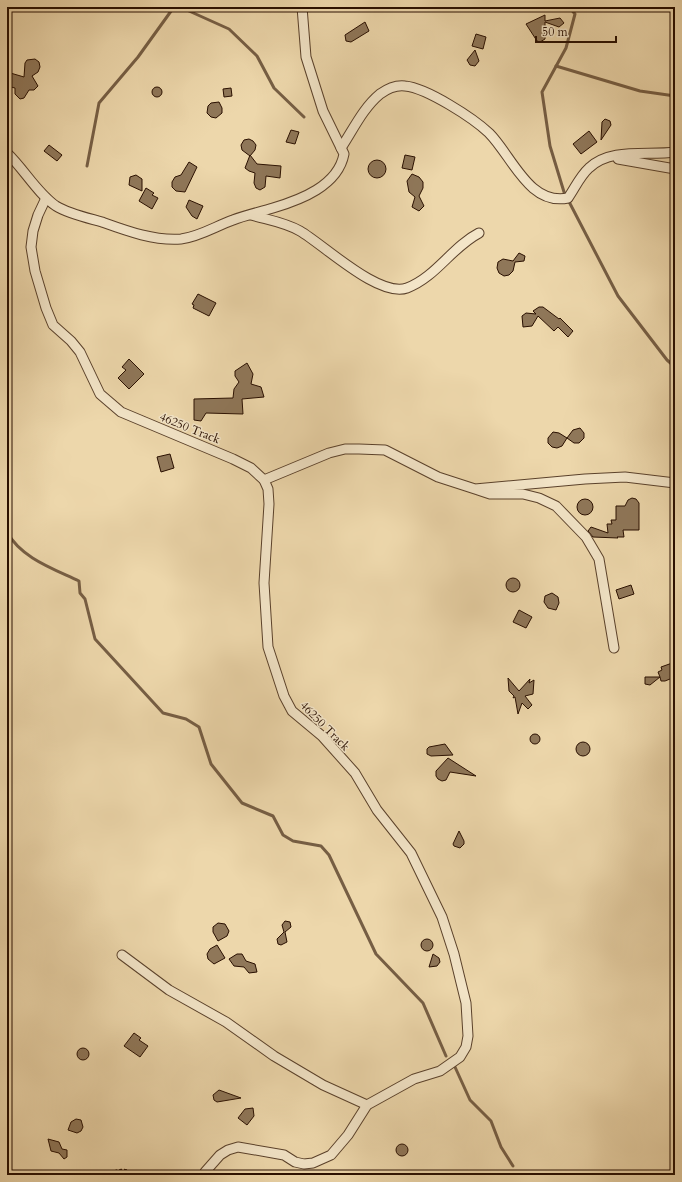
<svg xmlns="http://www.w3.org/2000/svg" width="682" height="1182" font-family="Cardo,serif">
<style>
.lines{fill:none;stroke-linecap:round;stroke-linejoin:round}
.stream{stroke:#765e44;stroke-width:3}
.building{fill:#8f7759;stroke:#290f00}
.minor-casing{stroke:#5a412b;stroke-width:11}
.path{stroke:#290f00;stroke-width:2;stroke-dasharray:3 2;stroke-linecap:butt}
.minor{stroke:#f3e5c8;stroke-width:9}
.labels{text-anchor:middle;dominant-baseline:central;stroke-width:3;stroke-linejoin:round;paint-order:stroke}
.street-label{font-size:12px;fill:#290f00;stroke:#f3e5c8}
</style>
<rect width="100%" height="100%" fill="#edd7ab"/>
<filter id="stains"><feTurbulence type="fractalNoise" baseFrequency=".005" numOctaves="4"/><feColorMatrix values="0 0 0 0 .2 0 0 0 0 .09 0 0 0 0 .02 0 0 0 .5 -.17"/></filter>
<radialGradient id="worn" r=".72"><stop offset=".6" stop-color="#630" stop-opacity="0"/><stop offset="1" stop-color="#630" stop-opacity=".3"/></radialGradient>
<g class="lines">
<g class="stream">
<path d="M187 7 189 11 229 29 257 56 274 88 304 117"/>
<path d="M569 7 575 14 566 48 542 92 550 146 564 192 618 296 667 360 675 367"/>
<path d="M556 66 640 91 675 96"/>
<path d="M87 166 99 103 138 57 174 7"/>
<path d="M7 532C21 558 54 569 79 581L80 593 85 599 95 639 163 713 186 719 199 727 211 764 242 803 273 816 283 835 293 841 321 846 329 855 376 954 423 1003 446 1056"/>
<path d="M455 1067 470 1100 491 1121 501 1147 513 1166"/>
</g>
</g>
<g class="building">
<path d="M545 15V21L560 18 564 23 559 27 545 22V39L540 42 537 41 526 24Z"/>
<path d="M365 22 369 31 351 42 346 41 345 35Z"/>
<path d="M476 34 486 37 483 49 472 46Z"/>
<path d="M475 50 479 61 475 66 470 65 467 60Z"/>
<path d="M35 59 39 62 40 67 38 72 32 76 38 86 34 90H29L24 98 20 99 15 94V88L7 86V72L24 77 25 63 27 60Z"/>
<circle cx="157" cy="92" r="5"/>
<path d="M231 88 232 96 224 97 223 89Z"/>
<path d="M219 102 222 108V113L216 118 211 117 207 113 208 106 211 103Z"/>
<path d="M605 119 610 121 611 125 601 140 602 122Z"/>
<path d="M291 130 299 132 295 144 286 142Z"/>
<path d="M589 131 597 142 581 154 573 144Z"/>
<path d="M249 139 253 141 256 145 255 150 250 156 242 150 241 145 244 140Z"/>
<path d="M49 145 62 155 57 161 44 151Z"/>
<path d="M250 155 257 164 281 166 280 178 266 176 265 187 260 190 256 188 254 183 255 173 249 171 245 168Z"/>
<path d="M405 155 415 157 412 170 402 168Z"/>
<circle cx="377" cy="169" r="9"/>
<path d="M189 162 197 167 185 192 176 191 172 187V182L175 177 181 175Z"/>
<path d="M412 174 419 177 423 182V188L419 196 424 206 419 211 412 207 415 197 409 192 407 181Z"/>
<path d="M136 175 142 179V191L129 185 130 177Z"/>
<path d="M146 188 154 193 152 195 158 198 152 209 139 201Z"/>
<path d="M189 200 203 206 197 219 192 216 186 207Z"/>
<path d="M519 253 525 256 524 261 515 262 513 271 509 275 504 276 499 273 497 268 498 262 503 259 513 261Z"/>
<path d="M198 294 216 303 209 316 193 308 194 305 192 304Z"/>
<path d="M539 307H543L559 319 560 318 573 331 568 337 558 327 554 331 538 316 532 326 523 327 522 316 526 313 536 314 533 311Z"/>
<path d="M129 359 144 374 129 389 118 378 126 370 122 367Z"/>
<path d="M247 363 253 374 251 384 261 387 264 397 242 399 243 414 206 413 201 421 194 420V399L233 398 234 389 239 382 235 376V371Z"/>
<path d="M580 428 584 433V438L579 443H574L567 438 562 446 557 448 552 447 548 443V438L553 432 559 433 567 438 573 430Z"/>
<path d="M170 454 174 468 161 472 157 457Z"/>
<path d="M632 498 636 499 639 503V530H623L624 537H617L618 538 593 537 588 531 591 527 608 533 607 524H612L611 520H616V506H625L628 500Z"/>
<circle cx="585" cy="507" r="8"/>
<circle cx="513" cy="585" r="7"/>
<path d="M631 585 634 594 619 599 616 590Z"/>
<path d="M552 593 558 597 559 603 556 610 548 608 544 602 545 596Z"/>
<path d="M519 610 532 617 526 628 513 622Z"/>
<path d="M675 662V677L665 681H661L660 677 650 685 645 684V677H660L658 672 662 670 661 667Z"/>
<path d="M508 678 519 691 530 679 529 683 534 680 533 694 525 696 532 705 528 709 522 703 518 714 515 697 513 698 514 696 509 691Z"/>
<circle cx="535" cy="739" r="5"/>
<circle cx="583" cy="749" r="7"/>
<path d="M445 744 453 755 431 756 427 754V749L429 747Z"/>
<path d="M448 758 476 776 450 772 446 780 442 781 438 779 436 776V771Z"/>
<path d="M459 831 464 841V844L460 848 454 846 453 844Z"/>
<path d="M285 921 290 922 291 927 285 932 287 942 281 945 278 944 277 939 284 932 282 925Z"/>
<path d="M218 923 225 924 229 931 227 936 218 941 213 932V927Z"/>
<circle cx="427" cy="945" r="6"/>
<path d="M217 945 225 958 214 964 208 959 207 954 210 949Z"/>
<path d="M237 954H242L246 961 255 964 257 972 249 973 244 967 234 966 229 959Z"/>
<path d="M433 954 439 958 440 962 437 966 429 967Z"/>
<path d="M134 1033 141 1038 139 1040 148 1046 140 1057 124 1046Z"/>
<circle cx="83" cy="1054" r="6"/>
<path d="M219 1090 241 1098 217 1102 214 1100 213 1095Z"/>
<path d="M253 1108 254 1116 247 1125 238 1118 245 1109Z"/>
<path d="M76 1119 81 1120 83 1127 81 1131 77 1133 68 1130 71 1122Z"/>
<path d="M48 1139 59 1142 62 1149 67 1150V1157L64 1159 59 1153 51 1151Z"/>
<circle cx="402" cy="1150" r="6"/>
</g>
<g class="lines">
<g class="minor-casing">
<g id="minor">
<path d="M341 148C353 130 363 108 380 94 387 89 397 85 405 86 427 88 473 118 489 133 512 156 529 206 568 198 575 188 580 176 589 168 611 147 648 156 675 152"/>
<path d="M7 153C24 169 37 193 56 206 69 214 88 218 102 222 127 231 154 241 181 239 199 237 216 226 233 220 246 215 260 212 273 208 300 200 338 186 344 154L323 111 306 57 302 7"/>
<path d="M618 159 675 169"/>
<path d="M46 198 38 215 33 231 31 247 35 271 46 308 53 325 71 341 80 352 100 394 121 412 233 459 251 468 264 480 268 489 269 504 264 583 268 647 284 696 292 711 322 736 355 773 377 810 411 853 442 917 454 954 466 1003 468 1036 466 1047 460 1057 440 1071 414 1079 367 1105 348 1135 331 1155 313 1163 304 1164 295 1162 284 1155 238 1147 228 1150 220 1155 205 1172"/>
<path d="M251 215C268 220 284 222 300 231 324 245 379 298 407 288 436 277 452 247 479 233"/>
<path d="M264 480 329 453 345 449H359L385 450 438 477 475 489 585 479 625 477 675 483"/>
<path d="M478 490 490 494H523L539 498 556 506 586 537 599 559 614 648"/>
<path d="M122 955 169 990 226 1022 274 1056 323 1085 367 1105"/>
</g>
</g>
<path class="path" d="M105 1175C120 1168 124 1168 139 1175"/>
<use href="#minor" class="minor"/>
</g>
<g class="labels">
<g class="street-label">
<text transform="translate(190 428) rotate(22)">46250 Track</text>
<text transform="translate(325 726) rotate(45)">46250 Track</text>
</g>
</g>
<rect width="682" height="1182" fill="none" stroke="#edd7ab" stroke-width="24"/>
<rect x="8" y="8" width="666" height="1166" fill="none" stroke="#290f00" stroke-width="2"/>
<rect x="12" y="12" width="658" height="1158" fill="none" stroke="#290f00"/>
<path d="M536 36v6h80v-6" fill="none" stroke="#290f00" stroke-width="2"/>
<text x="542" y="36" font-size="12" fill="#290f00" stroke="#f3e5c8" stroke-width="3" paint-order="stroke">50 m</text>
<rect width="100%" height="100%" filter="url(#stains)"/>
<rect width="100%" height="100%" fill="url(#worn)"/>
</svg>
